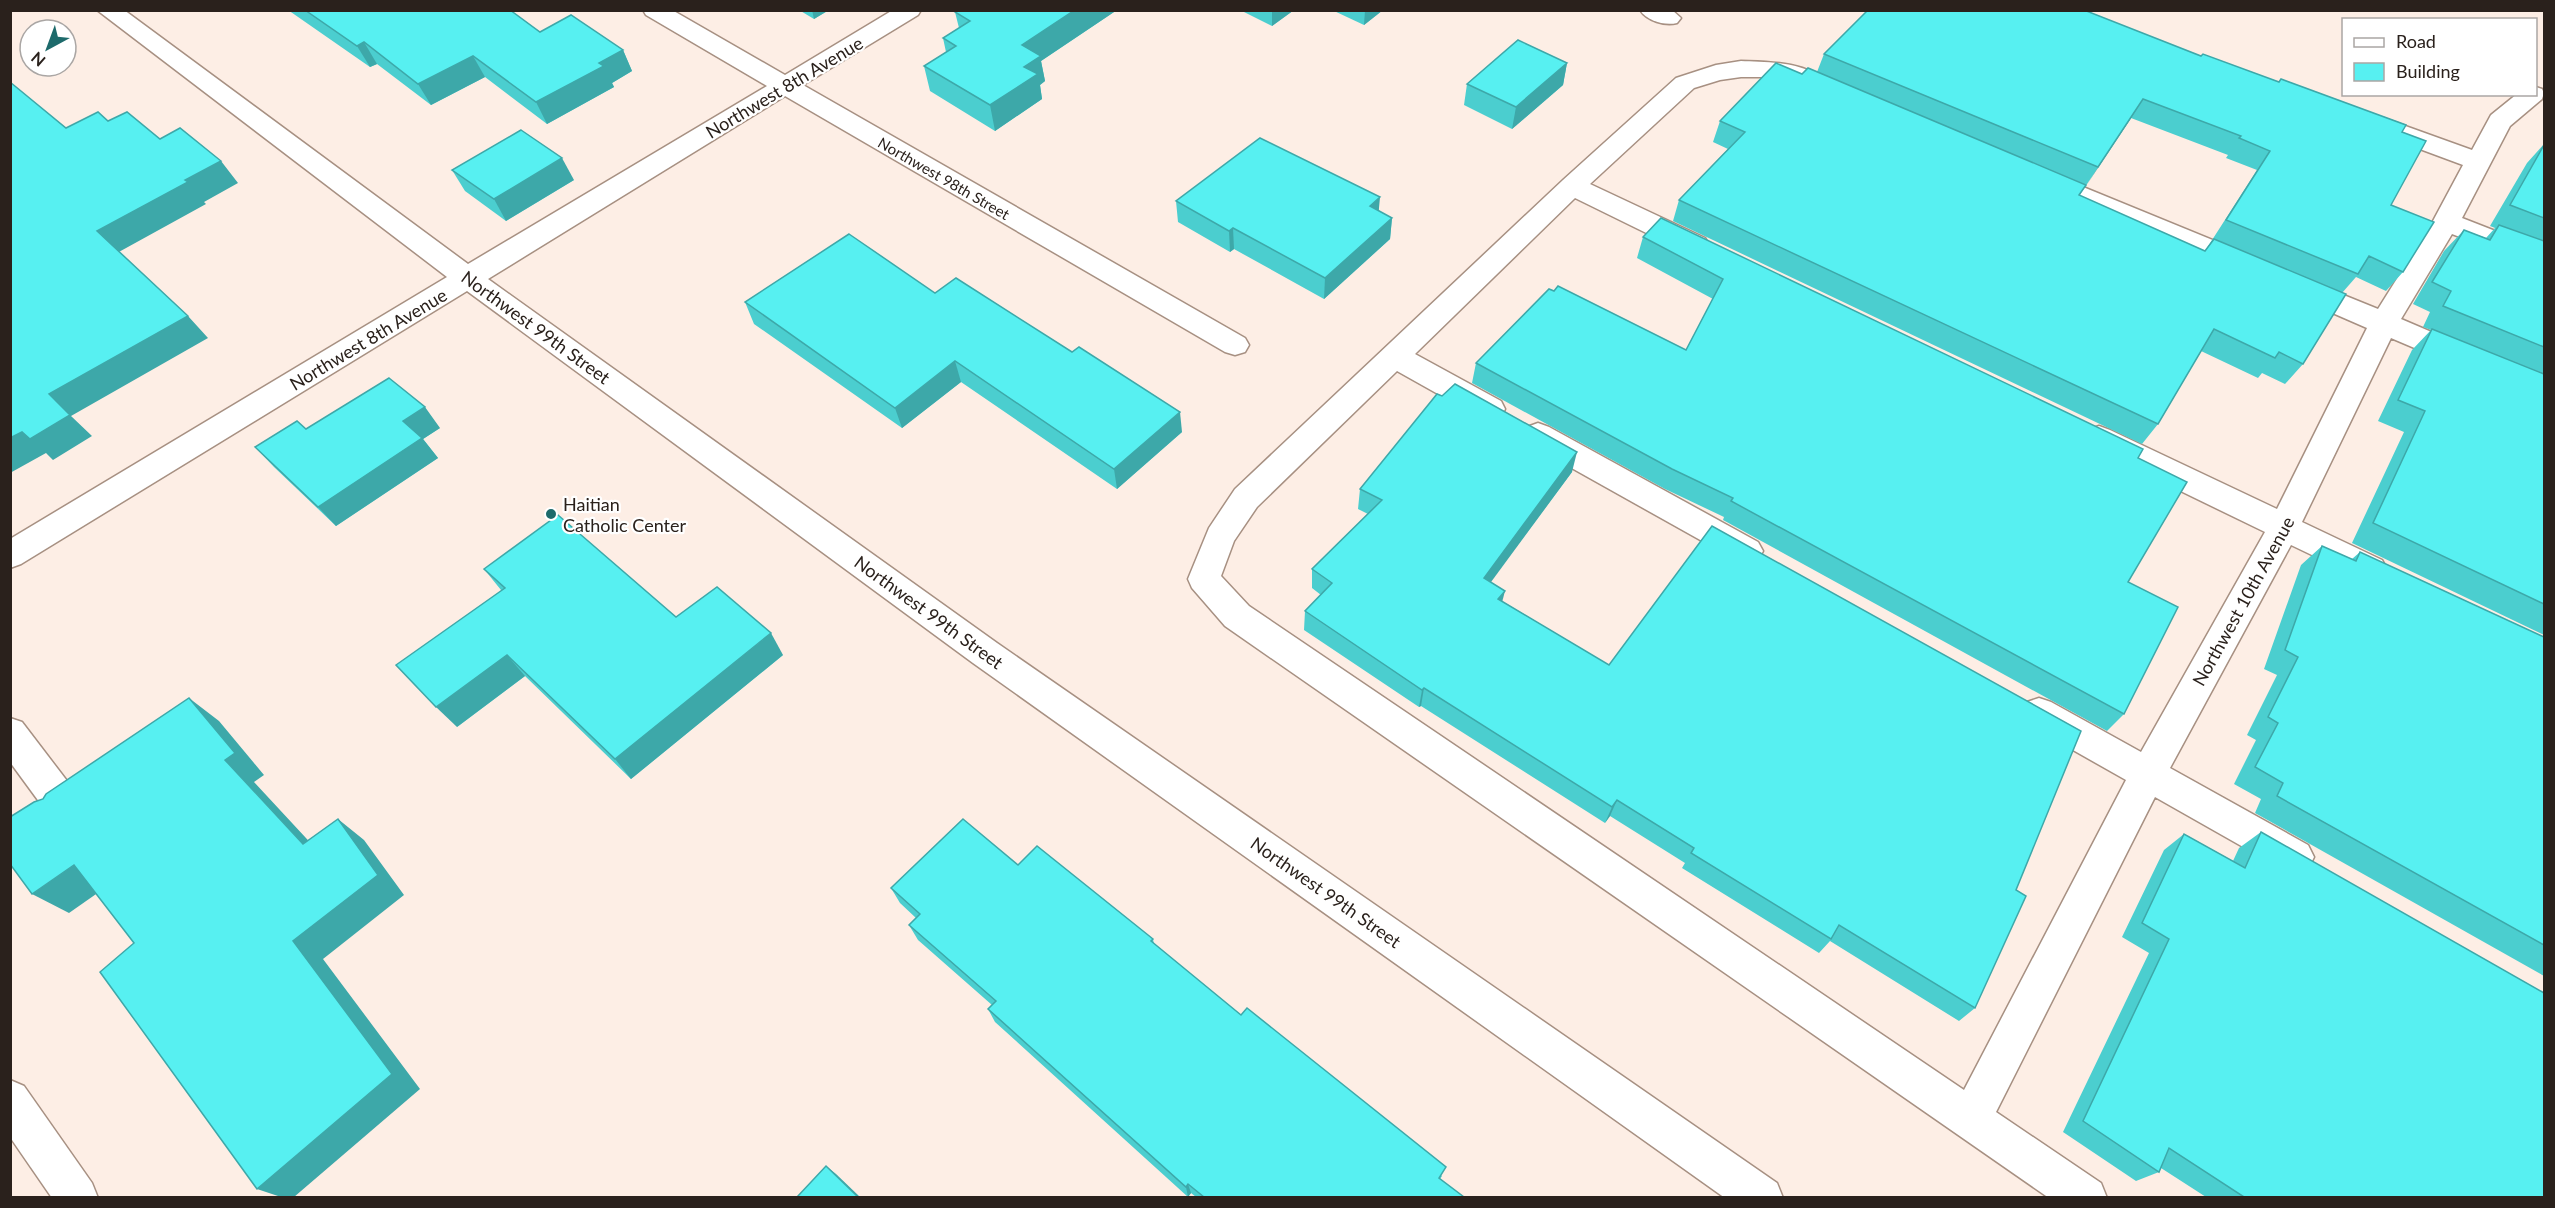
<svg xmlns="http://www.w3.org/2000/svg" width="2555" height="1208" font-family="Lato,sans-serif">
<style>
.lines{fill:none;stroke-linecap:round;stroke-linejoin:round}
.minor-casing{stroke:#a79082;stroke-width:3}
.minor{fill:#fff;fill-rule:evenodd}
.wall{fill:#4bcecf;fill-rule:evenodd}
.shaded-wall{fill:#3da8a9}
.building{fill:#57f0f1;stroke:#3da8a9;stroke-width:1.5}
.poi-dot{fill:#1d6a6b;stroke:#fff;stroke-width:2}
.labels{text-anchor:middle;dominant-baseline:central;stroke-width:4.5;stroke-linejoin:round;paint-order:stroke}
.far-street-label{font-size:15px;fill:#2a211c;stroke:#fff}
.street-label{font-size:18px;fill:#2a211c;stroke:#fff}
.poi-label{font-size:18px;fill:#2a211c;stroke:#fff;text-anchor:start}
</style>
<rect width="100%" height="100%" fill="#fdeee5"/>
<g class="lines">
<g class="minor-casing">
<g id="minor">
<path d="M97 10H124L468 264 767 86 646 15 643 10H672L785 75 893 10H921L918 15 803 85 1245 338 1249 345 1245 352 1235 355 1225 352 785 96 488 279 997 643 1777 1183 1783 1198H1725L973 663 467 291 21 564 10 568V539L447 277Z"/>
<path d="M1640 10H1672L1681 18 1677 23C1665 26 1647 21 1640 10Z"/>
<path d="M1741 61C1764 62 1810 61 1824 83L1821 88 1812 91 1803 88 1778 77H1741L1720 80 1694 88 1590 184 1705 238 1709 245 1705 252 1695 254 1685 252 1575 198 1415 354 1501 401 1505 409 1501 417 1490 420 1479 417 1397 371 1257 507 1234 541 1221 576 1249 606 1964 1090 2126 780 2027 724 2022 713 2027 702 2039 698 2051 702 2141 752 2265 532 2088 446 2084 438 2088 430 2099 426 2110 430 2277 509 2367 328 2289 294 2285 287 2289 280 2299 277 2378 309 2433 221 2463 165 2374 132 2370 126 2374 120 2383 118 2472 150 2491 115 2517 94H2536V87L2542 89 2544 93 2542 99 2510 126 2462 218 2544 250V269L2452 234 2401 319 2544 380V403L2391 338 2302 522 2382 560 2387 569 2382 578 2371 582 2360 578 2291 545 2170 768 2308 845 2314 857 2308 869 2295 874 2282 869 2155 797 1996 1112 2101 1183 2107 1198H2049L1225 626 1192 588 1188 579 1209 528 1235 489 1563 180 1676 78 1716 65Z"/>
<path d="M2039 169 2259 259 2263 266 2259 273 2249 276 2239 273 2030 184 2026 178 2030 172Z"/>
<path d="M1538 423 1549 427 1758 542 1763 551 1758 560 1747 564 1736 560 1527 443 1523 435 1527 427Z"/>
<path d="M10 718 22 722 77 794 82 806 77 818 64 822 51 818 10 762Z"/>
<path d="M10 1080 24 1086 92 1183 98 1198H52L10 1137Z"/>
</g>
</g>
<use href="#minor" class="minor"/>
</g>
<g class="wall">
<path d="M288 10H510L540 32 623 50 632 71 612 83 614 87 547 124 485 77 431 105 377 64 370 67Z"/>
<path d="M799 10H829L814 19Z"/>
<path d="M958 10H1117L1041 61 1045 81 1040 85 1042 99 995 131 930 91 924 66 946 52 943 38 959 28 955 12Z"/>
<path d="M1240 10H1294L1272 26Z"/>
<path d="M1332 10H1383L1364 25Z"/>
<path d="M1824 54 2201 56 2402 132 2391 205 2403 272 2386 291 2356 277 2342 293 2303 364 2285 384 2262 373 2258 378 2201 351 2158 424 2142 444 1673 221 1679 200 1728 149 1713 142 1720 121 1817 72ZM2131 118 2228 155 2226 158 2257 170 2205 251 2079 196Z"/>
<path d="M1567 63 1563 85 1512 129 1464 105 1467 84Z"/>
<path d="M2544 144V635L2352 543 2404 432 2378 421 2412 350 2431 330 2423 327 2430 312 2413 304 2444 251 2464 230 2486 238 2495 228 2490 226 2527 163Z"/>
<path d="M452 170 574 180 506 221 465 191Z"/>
<path d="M1176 201 1379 211 1392 218 1390 239 1324 299 1234 249 1230 252 1178 222Z"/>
<path d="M1643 237 2138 458 2128 582 2124 714 2107 731 1723 520 1724 517 1665 489 1472 383 1476 363 1554 291 1686 350 1713 299 1637 258Z"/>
<path d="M935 293 1182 432 1117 489 961 382 902 428 754 324 745 302Z"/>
<path d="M440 428 423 439 438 458 336 526 274 467 255 447 306 429Z"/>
<path d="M1572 472 1490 582 1502 601 1609 665 2016 890 1975 1008 1959 1021 1830 941 1819 953 1682 868 1685 863 1610 816 1605 823 1421 706 1419 707 1304 630 1305 611 1321 595 1312 588V569L1368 514 1358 509 1360 489Z"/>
<path d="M2322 546 2352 559 2360 552 2544 637V976L2255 813 2261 799 2234 784 2256 740 2247 735 2277 675 2264 669 2301 565Z"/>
<path d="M484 569 676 617 783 655 631 779 525 676 457 727 501 590Z"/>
<path d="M2261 832 2544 1197H2206L2161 1168 2159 1172 2136 1181 2063 1132 2149 953 2122 937 2164 850 2184 834 2233 861 2239 848Z"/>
<path d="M1018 865 1153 939 1154 944 1241 1015 1442 1176 1440 1179 1464 1197H1196L1191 1193 1188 1197 995 1022 988 1009 992 1005 918 940 909 925 916 918 900 903 891 888Z"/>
</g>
<g class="shaded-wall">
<path d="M812 10H829L814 19Z"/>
<path d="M1075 10H1117L1041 61 1045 81 1040 85 1042 99 995 131 990 105 1022 45Z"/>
<path d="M1272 10H1294L1272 26Z"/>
<path d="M1365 10H1383L1364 25Z"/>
<path d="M364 42 377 64 370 67 357 46Z"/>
<path d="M623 50 632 71 612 83 614 87 547 124 536 102 599 63Z"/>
<path d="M473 56 485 77 431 105 418 84Z"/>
<path d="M1567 63 1563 85 1512 129 1516 107Z"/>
<path d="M2143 99 2131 118 2086 186 2098 167Z"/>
<path d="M562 158 574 180 506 221 494 199Z"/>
<path d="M221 161 238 183 204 202 206 204 117 253 97 231 185 180Z"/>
<path d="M1380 197 1378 219 1370 206Z"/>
<path d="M1392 218 1390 239 1324 299 1325 278Z"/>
<path d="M1233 228 1234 249 1230 252 1229 231Z"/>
<path d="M188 316 208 338 71 416 92 436 53 460 46 453 10 473V438L49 394Z"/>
<path d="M955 361 961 382 902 428 895 408Z"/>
<path d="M425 407 440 428 423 439 438 458 336 526 318 507 403 421Z"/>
<path d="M1180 412 1182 432 1117 489 1114 469Z"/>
<path d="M1577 452 1572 472 1480 597 1484 578Z"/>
<path d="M1505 591 1500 610 1498 599Z"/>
<path d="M771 633 783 655 631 779 615 759Z"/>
<path d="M507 655 525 676 457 727 436 707Z"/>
<path d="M1424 688 1421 706 1419 707 1422 690Z"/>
<path d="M189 698 219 721 264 775 254 782 331 865 303 844 225 760Z"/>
<path d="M1617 800 1610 816 1605 823 1612 807Z"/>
<path d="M338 819 364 840 404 895 323 959 420 1089 294 1197H281L257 1189 293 941Z"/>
<path d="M74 865 109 885 69 913 32 894Z"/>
<path d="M826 1166 836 1174 860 1197H858Z"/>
<path d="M1188 1184 1191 1193 1188 1197 1186 1187Z"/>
</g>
<g class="building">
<path d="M305 10H510L540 32 571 15 623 50 599 63 604 66 536 102 473 56 418 84 364 42 357 46Z"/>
<path d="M958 10H1075L1022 45 1041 56 1024 67 1038 74 990 105 924 66 956 46 943 38 970 21 955 12Z"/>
<path d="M1868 10H2084L2201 56 2203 54 2279 82 2281 79 2406 125 2402 132 2426 141 2391 205 2434 222 2403 272 2369 256 2358 274 2226 220 2270 151 2239 138 2241 136 2143 99 2098 167 1824 54Z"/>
<path d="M1518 40 1567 63 1516 107 1467 84Z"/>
<path d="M1776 63 1802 74 1808 68 2086 185 2079 195 2205 251 2214 239 2346 294 2303 364 2279 352 2275 358 2214 329 2158 424 1679 200 1745 132 1720 121Z"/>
<path d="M10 82 66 128 98 112 108 121 127 112 160 139 180 128 221 161 185 180 188 182 97 231 188 316 49 394 70 415 30 439 22 432 10 438Z"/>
<path d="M521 130 562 158 494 199 452 170Z"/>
<path d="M1260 138 1380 197 1370 206 1392 218 1325 278 1233 228 1229 231 1176 201Z"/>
<path d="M2544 145V218L2510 205Z"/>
<path d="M1661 218 2143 449 2138 458 2187 482 2128 582 2178 607 2124 714 1731 501 1733 498 1672 469 1476 363 1549 289 1554 291 1558 286 1686 350 1723 279 1643 237Z"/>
<path d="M2499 225 2544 241V347L2443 306 2451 291 2432 282 2464 230 2490 240Z"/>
<path d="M849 234 935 293 956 278 1072 352 1079 347 1180 412 1114 469 955 361 895 408 745 302Z"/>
<path d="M2432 329 2544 374V604L2373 523 2425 411 2398 400Z"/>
<path d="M389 378 425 407 403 421 422 438 318 507 255 447 297 421 306 429Z"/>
<path d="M1455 384 1577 452 1484 578 1505 591 1498 599 1609 665 1712 526 2081 731 2016 890 2026 896 1975 1008 1839 925 1831 939 1691 853 1694 848 1617 800 1612 807 1424 688 1422 690 1305 611 1332 583 1312 569 1382 500 1360 489 1437 394 1442 396Z"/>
<path d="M558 515 676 617 717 587 771 633 615 759 507 655 436 707 396 665 505 588 484 569Z"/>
<path d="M2322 546 2356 561 2360 552 2544 637V945L2277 796 2283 783 2255 767 2278 723 2268 717 2298 657 2285 650Z"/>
<path d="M189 698 235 753 225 760 303 844 338 819 378 875 293 941 392 1074 257 1189 100 972 134 943 74 865 32 894 10 864V817L34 802 43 799 46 794Z"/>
<path d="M963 819 1018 865 1037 846 1153 939 1151 941 1241 1015 1247 1008 1446 1167 1439 1178 1464 1197H1204L1188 1184 1186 1187 988 1009 996 1001 909 925 920 914 891 888Z"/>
<path d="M2261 832 2544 993V1197H2244L2169 1148 2159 1172 2083 1121 2169 939 2142 923 2184 834 2245 868Z"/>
<path d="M826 1166 858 1197H797Z"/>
</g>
<circle class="poi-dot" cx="551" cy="514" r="6"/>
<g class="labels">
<g class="far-street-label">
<text transform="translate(944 178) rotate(30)">Northwest 98th Street</text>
</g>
<g class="street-label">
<text transform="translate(784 87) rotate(-31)">Northwest 8th Avenue</text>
<text transform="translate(536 327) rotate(36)">Northwest 99th Street</text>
<text transform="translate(368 339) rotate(-31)">Northwest 8th Avenue</text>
<text transform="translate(2243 601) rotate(-61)">Northwest 10th Avenue</text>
<text transform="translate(929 612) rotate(36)">Northwest 99th Street</text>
<text transform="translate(1326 892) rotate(35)">Northwest 99th Street</text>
</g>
<g class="poi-label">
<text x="563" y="504">Haitian<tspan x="563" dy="21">Catholic Center</tspan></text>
</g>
</g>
<rect width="2555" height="1208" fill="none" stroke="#2a211c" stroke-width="24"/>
<rect x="2342" y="18" width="195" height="78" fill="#ffffff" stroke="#aaa6a4" stroke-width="1.5"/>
<rect x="2354" y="38" width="30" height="9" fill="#ffffff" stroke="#aaa6a4" stroke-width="1.5"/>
<text x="2396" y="48" font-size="18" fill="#2a211c">Road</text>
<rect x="2354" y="63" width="30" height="18" fill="#57f0f1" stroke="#aaa6a4" stroke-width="1.5"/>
<text x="2396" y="78" font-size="18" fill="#2a211c">Building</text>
<g transform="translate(48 48) rotate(221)"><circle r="28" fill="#ffffff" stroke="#aaa6a4" stroke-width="1.5"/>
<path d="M0-4.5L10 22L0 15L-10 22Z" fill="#1d6a6b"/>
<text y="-9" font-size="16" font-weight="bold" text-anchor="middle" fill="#2a211c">N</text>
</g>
</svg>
